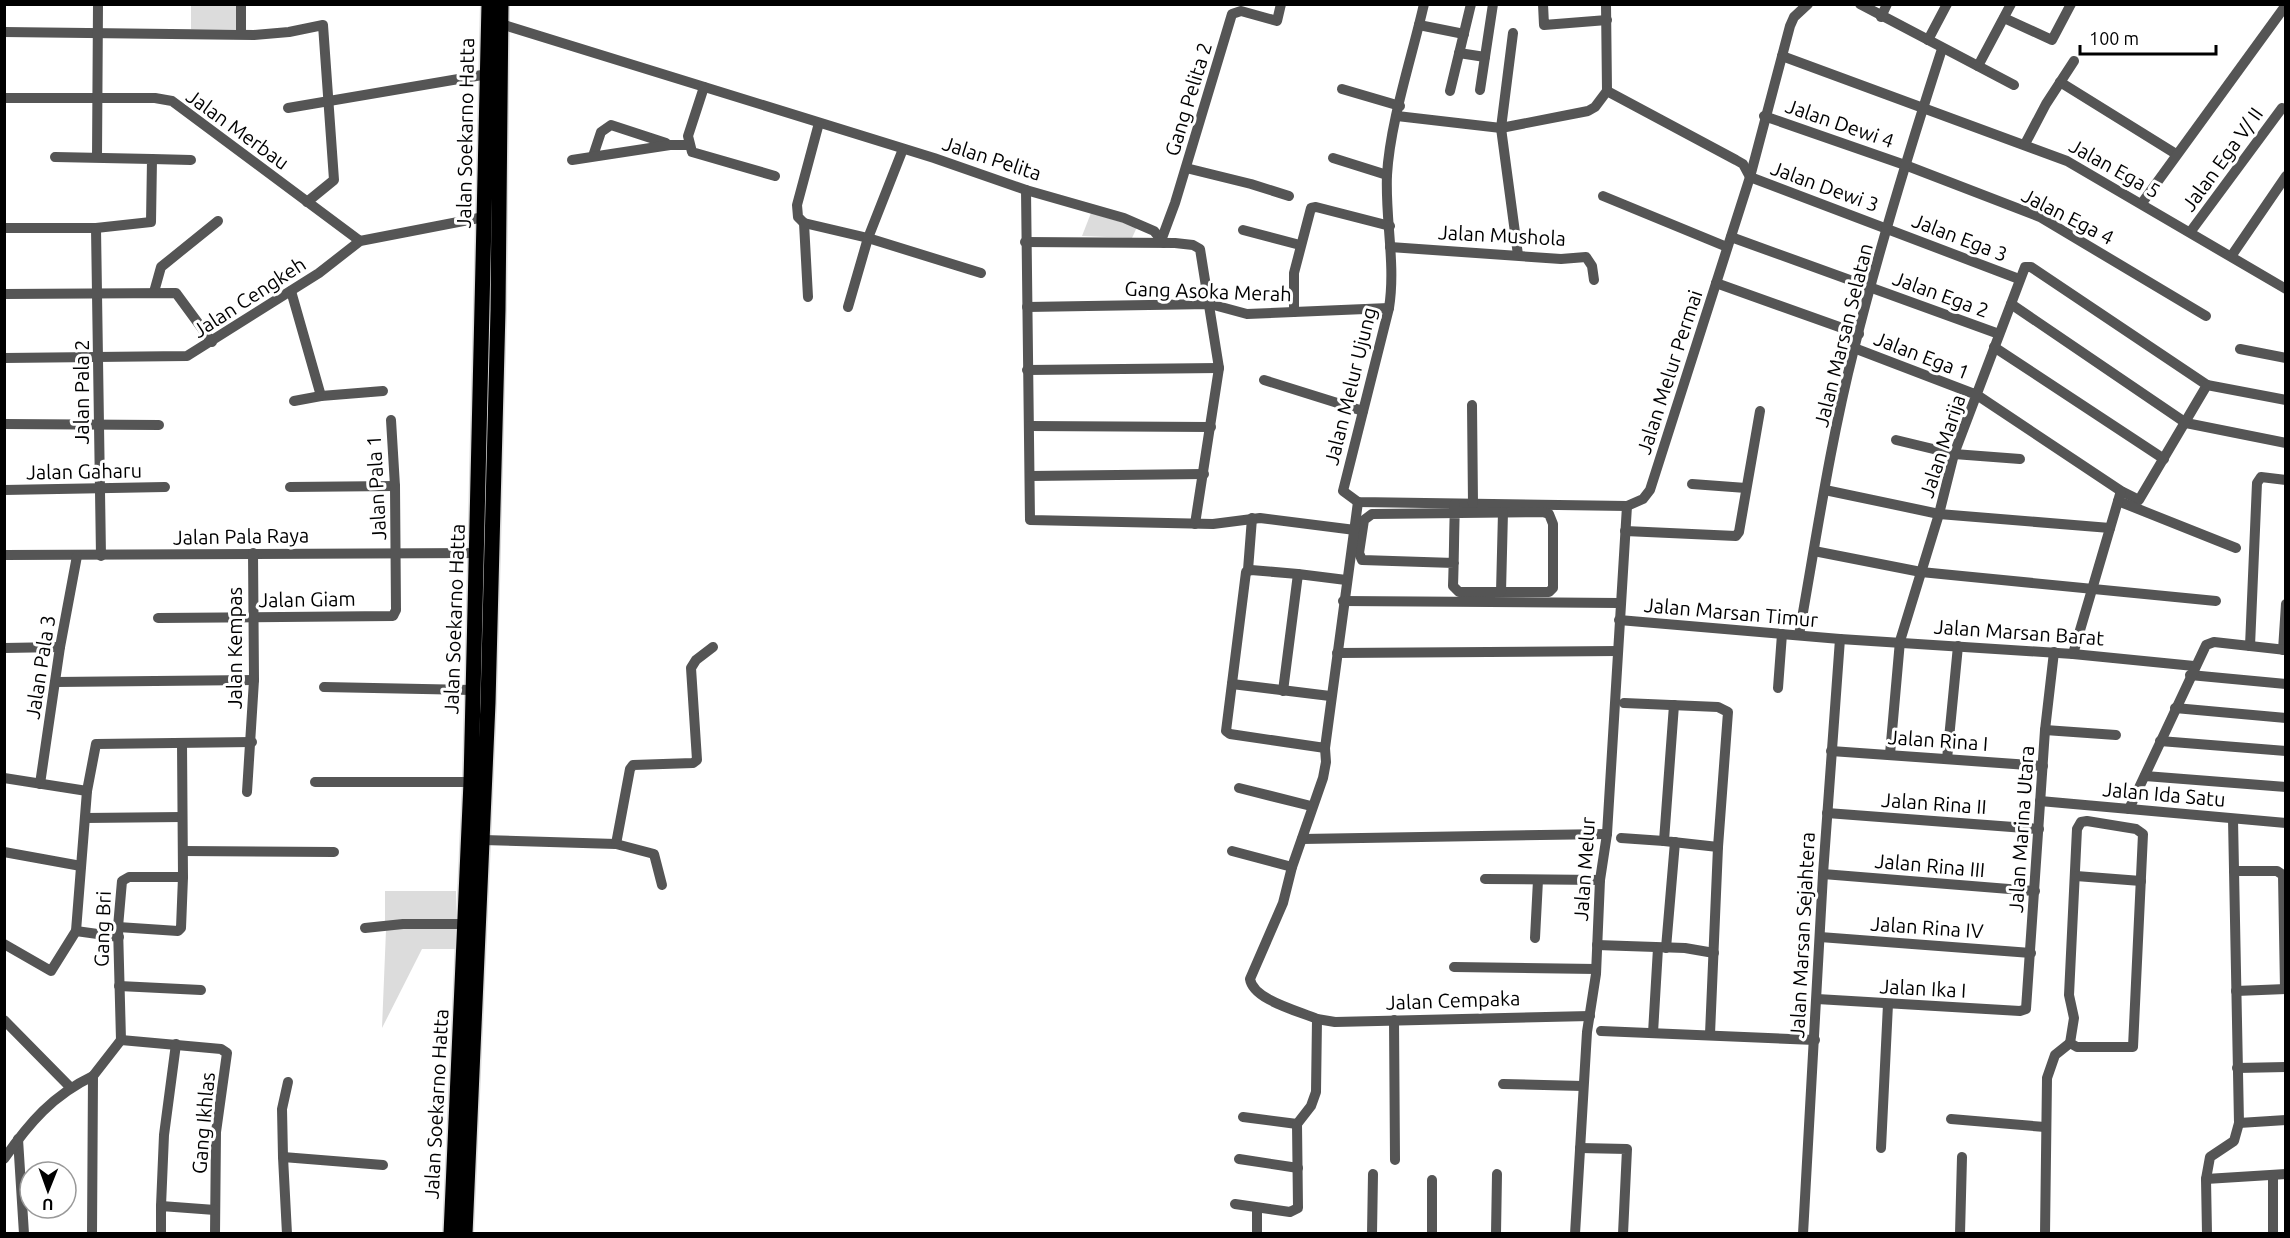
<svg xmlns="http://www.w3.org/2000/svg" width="2290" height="1238" font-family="Ubuntu,sans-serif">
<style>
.green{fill:#dcdcdc}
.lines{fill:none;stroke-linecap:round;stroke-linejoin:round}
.primary-casing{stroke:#dbdbdb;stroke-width:18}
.street{stroke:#555;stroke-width:10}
.primary{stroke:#000;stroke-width:15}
.labels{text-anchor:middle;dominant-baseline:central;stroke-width:6;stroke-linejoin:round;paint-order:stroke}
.street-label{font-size:20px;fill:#000;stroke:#fff}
</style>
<rect width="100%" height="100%" fill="#fff"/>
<g class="green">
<rect x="191" y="5" width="47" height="24"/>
<path d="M1091 213 1137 227 1132 238 1082 236Z"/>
<path d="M385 891H456V923L385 925Z"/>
<path d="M397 926 456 927 455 949H422L382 1028 386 930Z"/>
</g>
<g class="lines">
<g class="primary-casing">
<g id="primary">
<path d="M451 1234 471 782 489 4"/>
<path d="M465 1234 488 703 498 310 501 4"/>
</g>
</g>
<g class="street">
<path d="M241 4V34"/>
<path d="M1424 4C1412 57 1390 122 1387 175 1385 219 1396 264 1389 308L1343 491 1358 502 1627 506 1643 499 1650 490 1750 177 1790 26 1794 17 1808 4"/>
<path d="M1543 4 1544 25 1607 20"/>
<path d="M1606 4 1607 91"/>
<path d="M1860 4 2014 85"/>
<path d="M1881 17 1887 4"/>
<path d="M2004 18 2052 40 2071 4"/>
<path d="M501 24 934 158 1026 190 1124 218 1154 231 1164 243"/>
<path d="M1419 25 1464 34"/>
<path d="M4 32 254 35 289 32 323 25 334 180 307 202"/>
<path d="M1513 33 1501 128 1518 255"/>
<path d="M1928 40 1947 4"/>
<path d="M1459 53 1485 57"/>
<path d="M1782 56 2067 161 2286 289"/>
<path d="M1978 66 2011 4"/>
<path d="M2060 82 2176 154"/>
<path d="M704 87 688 136 692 152 775 176"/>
<path d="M1342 89 1400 106"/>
<path d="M1480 90 1493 4"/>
<path d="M1450 91 1471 4"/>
<path d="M4 98H155L172 101 360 241"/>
<path d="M288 108 488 74"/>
<path d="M1397 116 1501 128 1588 111 1595 107 1607 91 1736 160 1743 164 1750 177"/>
<path d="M1764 116 1905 165 2040 217 2206 316"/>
<path d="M2025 144 2046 104 2074 61"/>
<path d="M593 156 601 132 611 125 666 143"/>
<path d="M97 157 98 4"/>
<path d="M1333 158 1387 175"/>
<path d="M152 159 191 160"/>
<path d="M572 160 670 145H688"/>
<path d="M1186 168 1251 184 1289 196"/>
<path d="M1750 177 2019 279"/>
<path d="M1026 190 1030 520 1213 524 1260 518 1355 530"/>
<path d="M1603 196 1727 247"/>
<path d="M2142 203 2286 5"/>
<path d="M804 223 868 238 981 273"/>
<path d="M4 228H96L151 222 152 159 55 157"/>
<path d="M96 228 101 556"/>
<path d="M1243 230 1300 245"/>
<path d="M2191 231 2282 108"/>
<path d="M1731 237 1999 334"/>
<path d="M1162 238 1175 203 1232 14 1241 11 1277 21 1281 4"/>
<path d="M1025 242 1175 243 1193 245 1200 249 1219 368 1195 524"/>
<path d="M1390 247 1561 259 1586 257 1592 266 1594 280"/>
<path d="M2232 255 2286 176"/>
<path d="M1716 283 1859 334"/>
<path d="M291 291 321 396 383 391"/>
<path d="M154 292 161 267 218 221"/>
<path d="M4 294 176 293 212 342"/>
<path d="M808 297 804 223 798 217 797 205 819 123"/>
<path d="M2011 304 2186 423 2286 443"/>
<path d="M848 307 868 238 903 149"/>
<path d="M1027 307 1210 304 1247 314 1389 308"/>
<path d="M1294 312V273L1311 208 1316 207 1390 226"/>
<path d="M1994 347 2164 459"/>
<path d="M1854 348 1977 395 2121 491 2139 500 2207 385 2031 267H2025L1954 454 1939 514 1900 641 1890 754"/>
<path d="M2240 349 2286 358"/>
<path d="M4 358 187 356 319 273 360 241 484 217"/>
<path d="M1027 370 1219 368"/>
<path d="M1264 380 1363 411"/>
<path d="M2207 385 2286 400"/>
<path d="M294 401 321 396"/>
<path d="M1472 405 1473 504"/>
<path d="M4 424 159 425"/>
<path d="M1030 426 1211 427"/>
<path d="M1896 440 1954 454 2020 459"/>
<path d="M1030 476 1204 474"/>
<path d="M1692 484 1746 488"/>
<path d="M290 487 395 486"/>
<path d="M4 490 165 487"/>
<path d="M1825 490 1939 514 2110 528"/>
<path d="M2118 501 2236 548"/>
<path d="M1625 531 1736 536 1739 532 1760 411"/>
<path d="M1814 551 1921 572 2216 601"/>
<path d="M4 555 477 553"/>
<path d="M1454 563 1362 560 1359 553 1364 520 1372 514 1543 512 1549 514 1553 524V588L1549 592H1459L1453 586C1454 559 1454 531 1455 504"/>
<path d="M1248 570 1252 518"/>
<path d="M1298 574 1251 570 1246 572 1226 731 1230 734 1325 748 1358 502"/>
<path d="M1501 592 1503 512"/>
<path d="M1343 601 1619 603"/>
<path d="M158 618 393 616 396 610 395 486 391 420"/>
<path d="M1619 620 1840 639 2073 654 2194 666"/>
<path d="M1799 635C1816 540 1830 443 1854 349 1879 248 1910 148 1942 49"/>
<path d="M2250 646 2257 483 2261 477 2286 480"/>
<path d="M4 648 60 647"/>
<path d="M2283 650 2286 604"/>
<path d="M1337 653 1618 651"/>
<path d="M2073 654 2121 491"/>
<path d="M2190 675 2286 684"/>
<path d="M56 682 254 680"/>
<path d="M1232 684 1330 696"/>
<path d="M324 687 472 690"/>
<path d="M1778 688 1782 634"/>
<path d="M1283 691 1298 574 1346 580"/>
<path d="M1624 703 1718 707 1728 712 1718 847 1710 1034"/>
<path d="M1674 705 1664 841 1718 847"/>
<path d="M2175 708 2286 718"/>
<path d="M2045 730 2116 735"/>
<path d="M2160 741 2286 751"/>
<path d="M1831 751 2043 766"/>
<path d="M1947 759 1958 646"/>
<path d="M2145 776 2286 787"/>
<path d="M4 778 87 791"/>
<path d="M315 782H471"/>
<path d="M40 784 60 647 77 556"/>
<path d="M1239 788 1311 806"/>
<path d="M247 792 254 680 253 553"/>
<path d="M2040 801 2286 823"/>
<path d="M2129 809 2206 645 2214 642 2286 650"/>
<path d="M1827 813 2039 829"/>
<path d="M85 818 182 817"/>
<path d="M2087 821 2136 829 2143 834 2133 1047H2077L2070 1043 2074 1018 2069 995 2077 829 2081 822Z"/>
<path d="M1621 838 1664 841"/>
<path d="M1302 839 1607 834"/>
<path d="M483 840 616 844 630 769 633 765 693 763 697 760 691 668 696 660 713 647"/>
<path d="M616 844 654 854 662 885"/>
<path d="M183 851 334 852"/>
<path d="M1232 851 1292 867"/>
<path d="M4 852 81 866"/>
<path d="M2234 871H2277L2283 875 2285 989"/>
<path d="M1823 874 2035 891"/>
<path d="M2076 876 2141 881"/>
<path d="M1485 879 1600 880"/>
<path d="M118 927 178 931 181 928 183 877 182 743"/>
<path d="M365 928 403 924H466"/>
<path d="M76 931 119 937"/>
<path d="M1820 937 2031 953"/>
<path d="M1535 938 1538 880"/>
<path d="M4 944 51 971 76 931 87 791 96 744 252 742"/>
<path d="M1597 945 1685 948 1714 953"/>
<path d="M1666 948 1675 842"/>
<path d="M1454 967 1596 969"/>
<path d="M119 986 201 990"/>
<path d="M2236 991 2286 989"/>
<path d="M1817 999 2020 1011 2026 1009 2045 730 2054 652"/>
<path d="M1317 1019 1335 1022 1590 1016"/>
<path d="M4 1020 70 1087"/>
<path d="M1394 1020 1395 1160"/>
<path d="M1601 1031 1815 1040"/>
<path d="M1653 1033 1658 948"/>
<path d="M121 1040 221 1049 227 1053 216 1132 215 1234"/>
<path d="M121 1040 118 927 122 881 129 877H183"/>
<path d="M2237 1068 2286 1067"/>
<path d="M1503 1084 1583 1086"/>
<path d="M1243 1117 1297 1124"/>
<path d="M1951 1119 2045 1127"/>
<path d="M2239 1123 2286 1120"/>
<path d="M18 1139 24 1234"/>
<path d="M1580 1148 1627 1149 1623 1234"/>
<path d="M1881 1148 1888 1004"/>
<path d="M283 1157 282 1109 288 1082"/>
<path d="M4 1159C29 1123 53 1095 93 1076"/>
<path d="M1239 1159 1298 1168"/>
<path d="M2273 1175V1234"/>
<path d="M2206 1179 2286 1174"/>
<path d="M1235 1204 1290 1212 1298 1208 1297 1124 1311 1106 1316 1092 1317 1019C1299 1011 1253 1000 1250 979L1283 903 1292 867 1323 778 1326 762 1325 748"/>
<path d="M161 1206 164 1135 176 1044"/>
<path d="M1257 1208V1234"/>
<path d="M92 1234 93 1076 121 1040"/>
<path d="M161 1234V1206L215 1210"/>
<path d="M287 1234 283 1157 383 1165"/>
<path d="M1372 1234 1373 1174"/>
<path d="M1432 1234V1180"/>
<path d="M1496 1234 1497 1174"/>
<path d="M1575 1234 1587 1032 1596 974 1600 880 1607 834 1627 506"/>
<path d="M1803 1234 1823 874 1840 639"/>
<path d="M1960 1234 1962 1157"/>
<path d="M2045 1234 2047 1078 2055 1055 2070 1043"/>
<path d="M2207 1234 2206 1179 2210 1157 2234 1141 2239 1123 2233 819"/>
</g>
<use href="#primary" class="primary"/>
</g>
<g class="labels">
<g class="street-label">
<text transform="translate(1188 99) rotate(-73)">Gang Pelita 2</text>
<text transform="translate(1840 123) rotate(19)">Jalan Dewi 4</text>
<text transform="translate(238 129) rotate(36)">Jalan Merbau</text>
<text transform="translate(465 133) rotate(-89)">Jalan Soekarno Hatta</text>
<text transform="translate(992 158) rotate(18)">Jalan Pelita</text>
<text transform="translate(2222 159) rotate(-54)">Jalan Ega V/ II</text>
<text transform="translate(2115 168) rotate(29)">Jalan Ega 5</text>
<text transform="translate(1825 186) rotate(20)">Jalan Dewi 3</text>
<text transform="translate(2068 216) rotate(27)">Jalan Ega 4</text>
<text transform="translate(1502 235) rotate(3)">Jalan Mushola</text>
<text transform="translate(1960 237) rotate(21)">Jalan Ega 3</text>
<text transform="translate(1208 291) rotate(2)">Gang Asoka Merah</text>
<text transform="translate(1941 294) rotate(20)">Jalan Ega 2</text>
<text transform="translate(249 297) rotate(-33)">Jalan Cengkeh</text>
<text transform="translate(1843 335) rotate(-76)">Jalan Marsan Selatan</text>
<text transform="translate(1922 355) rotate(21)">Jalan Ega 1</text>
<text transform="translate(1669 372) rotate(-72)">Jalan Melur Permai</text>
<text transform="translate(1350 386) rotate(-76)">Jalan Melur Ujung</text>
<text transform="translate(81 392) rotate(-90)">Jalan Pala 2</text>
<text transform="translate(1942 446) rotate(-72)">Jalan Marija</text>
<text transform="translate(84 471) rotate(-1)">Jalan Gaharu</text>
<text transform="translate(376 488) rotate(-93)">Jalan Pala 1</text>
<text transform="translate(241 536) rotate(-1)">Jalan Pala Raya</text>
<text transform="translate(307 599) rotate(-1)">Jalan Giam</text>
<text transform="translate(1731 612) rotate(5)">Jalan Marsan Timur</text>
<text transform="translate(454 619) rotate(-88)">Jalan Soekarno Hatta</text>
<text transform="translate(2019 632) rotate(4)">Jalan Marsan Barat</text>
<text transform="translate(234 648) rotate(-90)">Jalan Kempas</text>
<text transform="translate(40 667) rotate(-81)">Jalan Pala 3</text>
<text transform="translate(1938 740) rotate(4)">Jalan Rina I</text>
<text transform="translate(2164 794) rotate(5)">Jalan Ida Satu</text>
<text transform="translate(1934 803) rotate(4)">Jalan Rina II</text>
<text transform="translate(2021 829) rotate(-86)">Jalan Marina Utara</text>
<text transform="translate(1930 865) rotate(5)">Jalan Rina III</text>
<text transform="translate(1584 869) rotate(-86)">Jalan Melur</text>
<text transform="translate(1927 927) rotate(4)">Jalan Rina IV</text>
<text transform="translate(102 929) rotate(-88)">Gang Bri</text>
<text transform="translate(1802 935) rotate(-87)">Jalan Marsan Sejahtera</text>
<text transform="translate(1923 988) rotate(3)">Jalan Ika I</text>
<text transform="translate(1453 1000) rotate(-2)">Jalan Cempaka</text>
<text transform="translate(436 1104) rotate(-87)">Jalan Soekarno Hatta</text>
<text transform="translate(203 1123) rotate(-85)">Gang Ikhlas</text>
</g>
</g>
<rect width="2290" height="1238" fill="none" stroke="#000000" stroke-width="12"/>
<g transform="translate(48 1190) rotate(181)"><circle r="28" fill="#ffffff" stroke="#999999" stroke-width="1.5"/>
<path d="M0-4.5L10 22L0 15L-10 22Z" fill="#000000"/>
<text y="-9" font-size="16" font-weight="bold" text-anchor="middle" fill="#000000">U</text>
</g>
<path d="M2080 45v9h136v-9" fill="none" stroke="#000000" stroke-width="3"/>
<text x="2089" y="45" font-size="18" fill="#000000" stroke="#ffffff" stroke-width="4.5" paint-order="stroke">100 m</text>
</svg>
